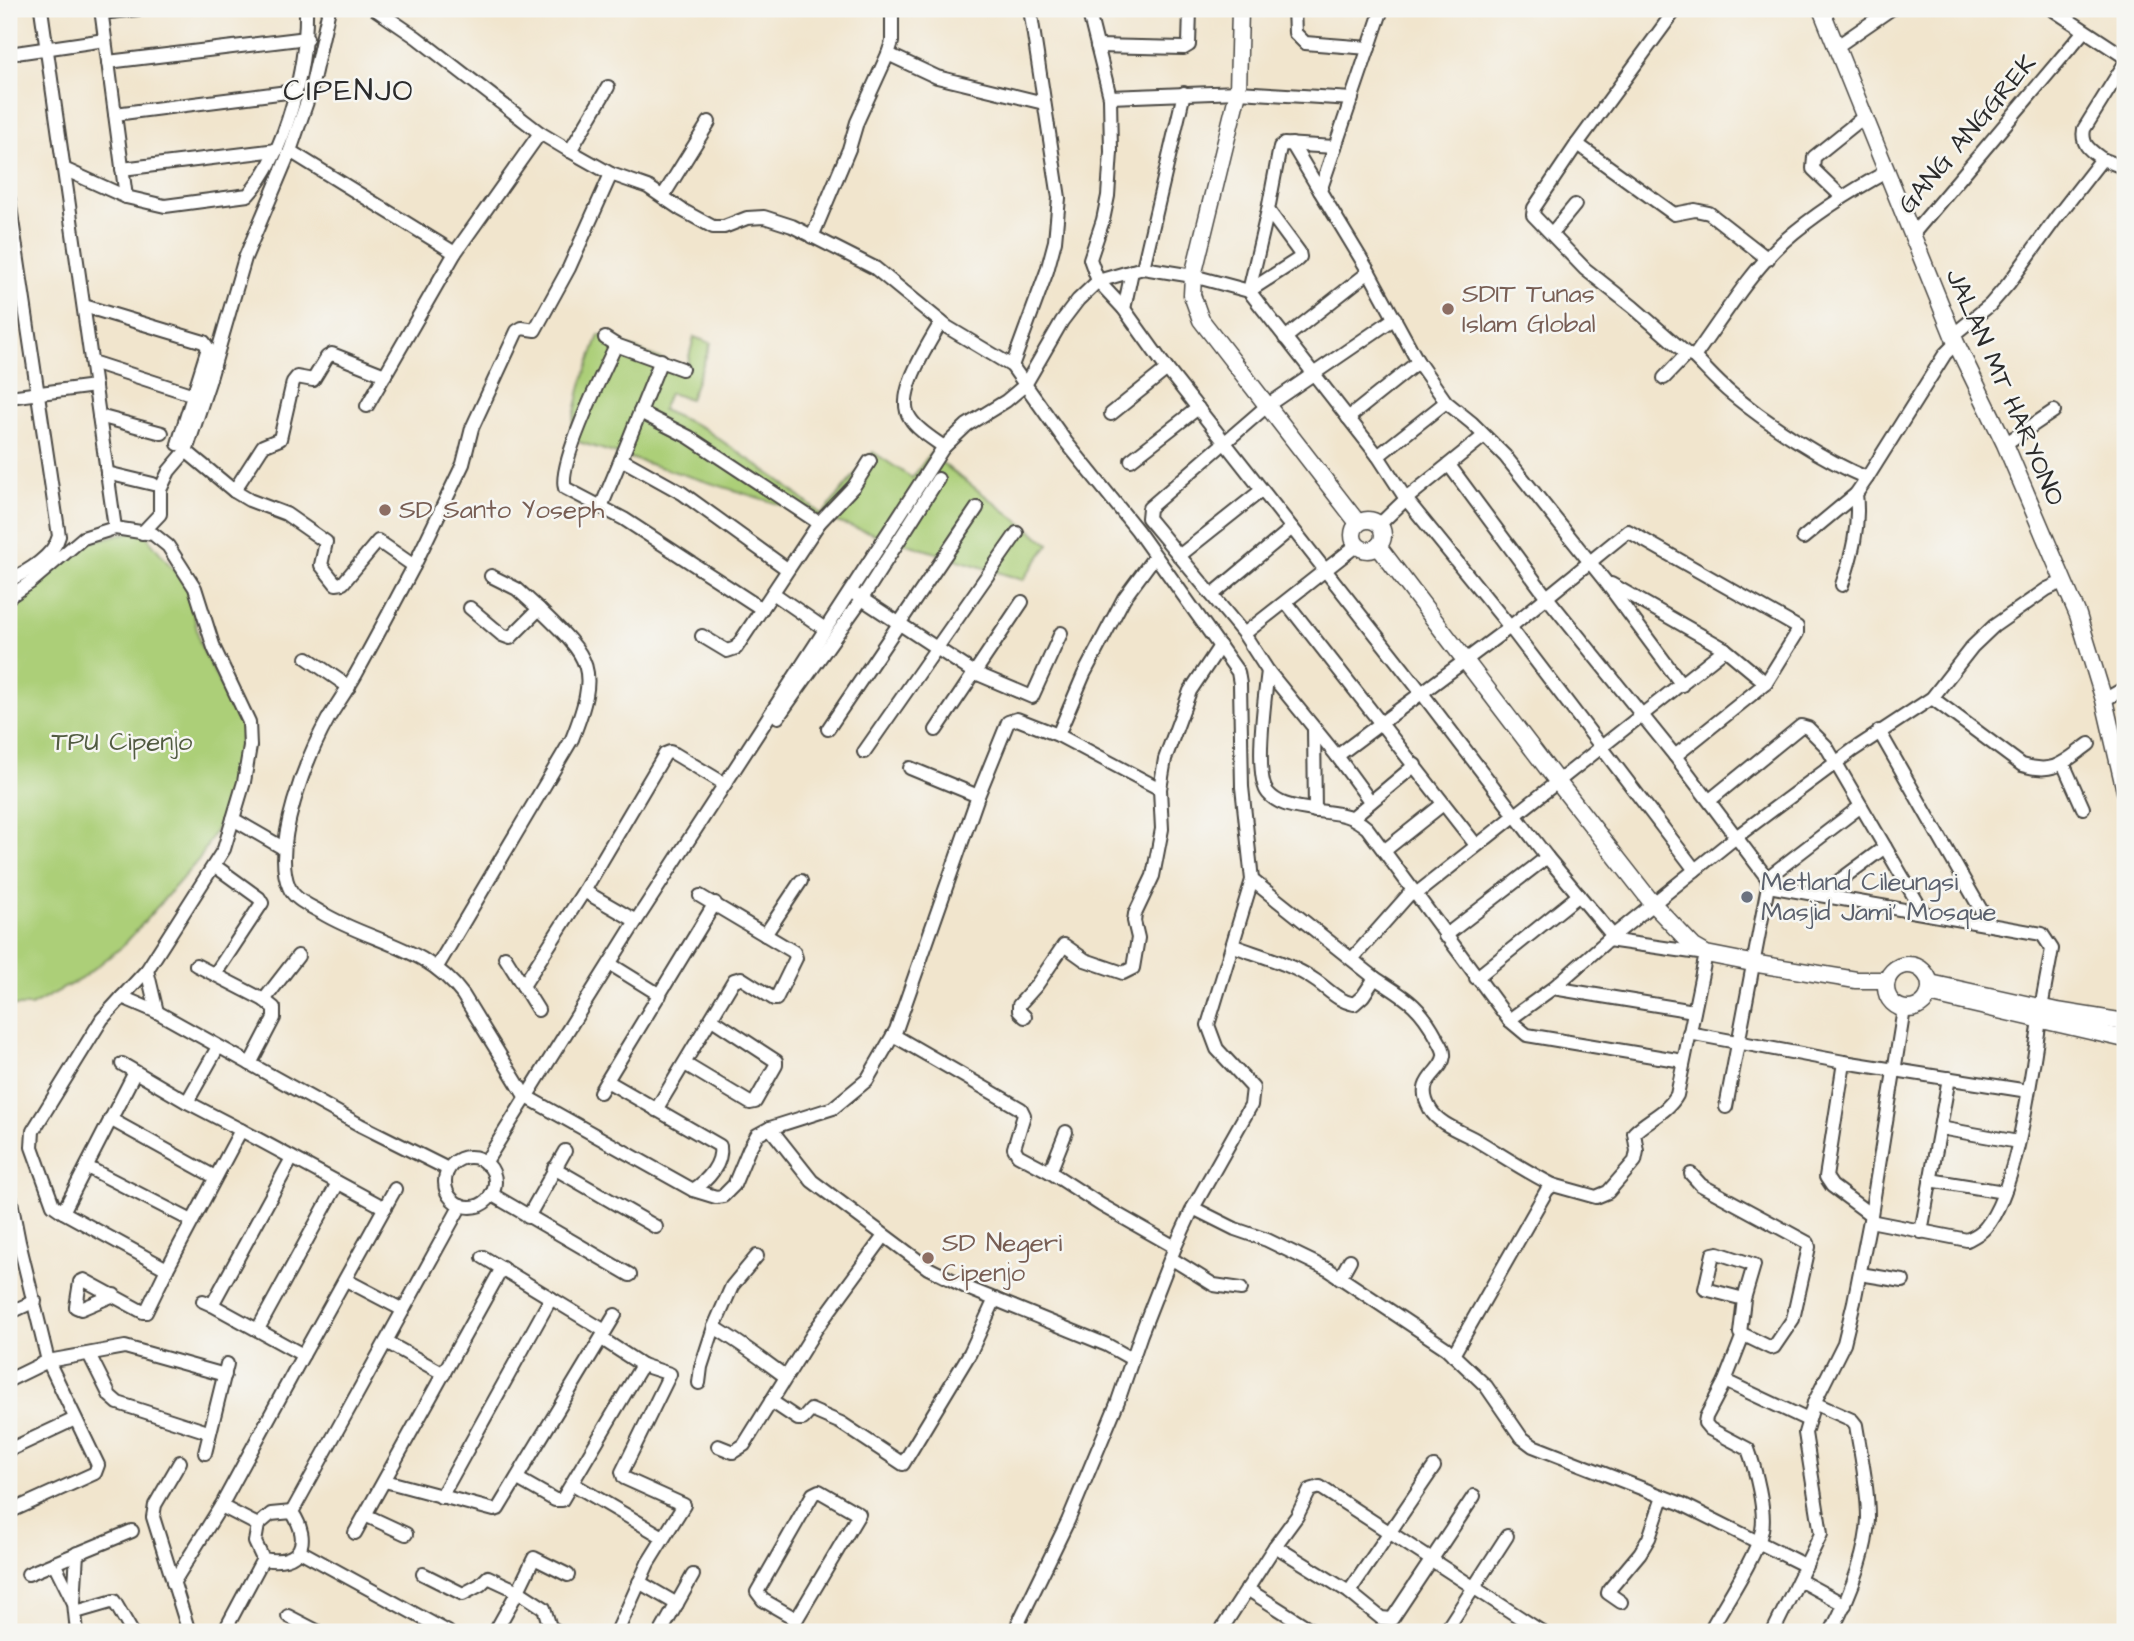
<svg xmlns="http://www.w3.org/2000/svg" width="2134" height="1641" font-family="'Architects Daughter',sans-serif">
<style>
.green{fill:#accf78;stroke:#6c7d52;stroke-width:2}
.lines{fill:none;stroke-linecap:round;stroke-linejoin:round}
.street-casing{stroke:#494743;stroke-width:16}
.secondary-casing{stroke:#494743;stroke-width:19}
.street{stroke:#fff;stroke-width:12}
.secondary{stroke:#fff;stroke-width:16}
.education-dot{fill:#8d6e63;stroke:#f6f6f2;stroke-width:2.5}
.worship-dot{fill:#6b7280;stroke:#f6f6f2;stroke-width:2.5}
.labels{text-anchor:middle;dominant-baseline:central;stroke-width:5;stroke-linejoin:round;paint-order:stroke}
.street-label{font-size:26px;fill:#2b2b2b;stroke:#f6f6f2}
.education-label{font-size:26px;fill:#785e54;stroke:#f6f6f2;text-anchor:start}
.park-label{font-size:26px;fill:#525c42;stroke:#f6f6f2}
.worship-label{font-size:26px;fill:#5b616d;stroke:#f6f6f2;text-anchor:start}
.quarter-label{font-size:30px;letter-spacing:2px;fill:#2b2b2b;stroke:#f6f6f2}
</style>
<rect width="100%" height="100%" fill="#f6f6f2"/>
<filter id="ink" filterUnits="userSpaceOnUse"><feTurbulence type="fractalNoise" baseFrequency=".0143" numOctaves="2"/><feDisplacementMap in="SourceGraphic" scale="14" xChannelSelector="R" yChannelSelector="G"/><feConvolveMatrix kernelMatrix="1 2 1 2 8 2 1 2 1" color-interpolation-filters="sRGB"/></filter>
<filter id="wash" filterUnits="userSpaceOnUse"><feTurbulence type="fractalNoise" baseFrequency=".00686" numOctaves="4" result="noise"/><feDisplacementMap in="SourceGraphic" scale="28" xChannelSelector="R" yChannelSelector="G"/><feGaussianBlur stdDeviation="1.57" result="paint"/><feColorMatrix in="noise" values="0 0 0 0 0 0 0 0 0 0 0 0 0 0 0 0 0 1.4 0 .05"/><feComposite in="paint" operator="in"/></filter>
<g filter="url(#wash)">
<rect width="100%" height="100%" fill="#f1e5cd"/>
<g class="green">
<path d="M599 335 686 369 694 337 711 343 690 399 669 393 662 410 703 428 780 481 822 515 873 452 912 478 930 454 1049 544 1023 580 569 439 581 385Z"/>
<path d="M141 529 188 588 200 644 243 730 221 820 200 858 123 946 81 979 31 1006H9V609L12 602 51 567 90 542Z"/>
</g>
</g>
<g filter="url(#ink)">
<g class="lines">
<g class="street-casing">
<g id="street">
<path d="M41 9 115 528"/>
<path d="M101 9 126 197"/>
<path d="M375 9 416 37 540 133 570 151 611 174 648 187 682 210 713 227H724L747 218 764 217 792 226 875 268 947 327 1012 366 1066 442 1137 530 1238 672 1240 684 1242 787 1252 880 1208 1025 1217 1049 1253 1088 1251 1105 1193 1208 1175 1247 1141 1334 1118 1401 1068 1521 1014 1632"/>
<path d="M1088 9 1110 97 1111 152 1108 196 1103 220 1090 259 1098 281 1124 309 1167 369 1421 692 1547 857 1613 936"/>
<path d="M1294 9 1295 33 1305 43 1369 48"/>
<path d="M1382 9 1320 191 1369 272 1418 362 1446 402 1472 423 1505 456 1605 581 1682 685"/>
<path d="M1676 9 1577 144 1534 208 1533 215 1585 269 1633 307 1687 354 1694 357C1707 370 1719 384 1733 395 1770 425 1823 460 1867 478L1945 354 1956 343"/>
<path d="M2052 9 2125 57"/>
<path d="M101 13 139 9"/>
<path d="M1097 46 1184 48 1189 45 1190 9"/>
<path d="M1836 47 1891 9"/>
<path d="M9 54 105 40"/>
<path d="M888 54 937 77 1044 103"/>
<path d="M108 62 307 38"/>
<path d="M1110 97 1238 92 1352 99"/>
<path d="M115 114 295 91"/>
<path d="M1292 144 1320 191"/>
<path d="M1577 144 1674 214 1695 210 1709 213 1768 259"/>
<path d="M1335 147 1284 144 1280 147 1268 210 1249 291 1378 456 1406 499 1510 627 1695 870"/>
<path d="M290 151 455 253"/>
<path d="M570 151 608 87"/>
<path d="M2102 159C2090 150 2081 145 2084 129L2125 63"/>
<path d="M64 169 126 197 165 206 248 195C287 152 307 65 306 9"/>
<path d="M122 169 277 150"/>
<path d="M663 196 709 122"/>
<path d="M1842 197 1813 169 1814 157 1865 116"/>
<path d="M9 200 59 536C54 556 27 572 9 580"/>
<path d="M1552 233 1575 205"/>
<path d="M1912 235 2084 31"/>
<path d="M812 237 849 149 857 122 888 54 892 42V9"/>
<path d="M1143 268 1184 93"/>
<path d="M84 306 204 342 208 348 178 444"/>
<path d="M1124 309 1132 271"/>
<path d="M941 322C929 344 894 395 910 418 917 430 933 439 944 447"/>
<path d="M1953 335 1990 305 2009 283 2056 218 2102 159 2125 168"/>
<path d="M605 338 616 345 682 369"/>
<path d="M1285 338 1369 272"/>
<path d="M616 345C604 370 557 466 565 488L624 519 762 609"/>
<path d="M1694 357C1721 320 1750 272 1784 241 1816 213 1851 191 1888 171"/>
<path d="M92 362 194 395"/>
<path d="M1012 366 1047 271 1055 241 1059 198 1030 9"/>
<path d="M1664 378 1687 354"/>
<path d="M9 397 95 386"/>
<path d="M367 406 455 253 540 133"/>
<path d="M640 412 689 437 819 523 854 486 870 461"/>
<path d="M1111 414 1167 369"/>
<path d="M99 416 162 433"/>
<path d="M1348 418 1418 362"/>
<path d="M2005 444 2054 411"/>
<path d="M186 451 234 491 249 500 286 514 326 542 321 565 336 584 343 583 378 541 414 566C395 602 376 638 356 674 347 690 337 704 328 719 307 757 271 846 289 887 294 900 311 906 322 913 370 942 427 946 463 995L525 1096 693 1190 716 1197 723 1196 734 1185 749 1149 757 1135 770 1128 833 1108 867 1080 896 1030 978 796 1008 722 1017 719 1058 735 1160 789"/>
<path d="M1378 456 1446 402"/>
<path d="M621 459 661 360"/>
<path d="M1131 460 1198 408"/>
<path d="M1449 465 1546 596 1675 756 1767 878 1768 886 1726 1107"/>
<path d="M107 473 153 484"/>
<path d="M234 491 263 446 280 439 293 382 297 377 313 380 327 357 332 354 385 375"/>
<path d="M601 507 621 459 682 493 787 569"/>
<path d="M1379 525 1406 499 1484 436"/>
<path d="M142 533 160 514V490L169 471 186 451 209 382 245 258 290 151 310 93 329 9"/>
<path d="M1803 538 1856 494"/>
<path d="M1179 556 1262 490"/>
<path d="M414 566 463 464 472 428 517 331 522 328 535 330 569 268 611 174"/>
<path d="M491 576 517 589 539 609"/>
<path d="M1611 584 1725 649 1766 683"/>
<path d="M1842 585C1852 555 1860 526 1856 494L1867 478"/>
<path d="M773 593 825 629"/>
<path d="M856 595 973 672 1032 697 1061 633"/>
<path d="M1212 595 1292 528"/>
<path d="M9 597 31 582 83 538 115 528 153 534 168 546 195 588 214 648 249 722 250 746 244 782 224 849 147 970 122 997 157 1012 360 1125 448 1169"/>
<path d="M1286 602 1476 845"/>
<path d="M1244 634 1357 545"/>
<path d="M702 636 727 651 736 648 819 523"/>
<path d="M307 658 349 687"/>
<path d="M1268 671C1265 695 1254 777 1268 793 1279 806 1297 807 1312 810 1336 814 1348 812 1367 828L1509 1020 1527 1035 1683 1061"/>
<path d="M1932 698 2022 765C2055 775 2064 762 2089 744"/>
<path d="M2104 700 2125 688"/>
<path d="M778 717 861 600 938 479"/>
<path d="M1314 728 1315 811"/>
<path d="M828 729 977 508"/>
<path d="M936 730 1022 602"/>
<path d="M1879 731 1989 924"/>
<path d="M1058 735 1084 674 1124 598 1155 556"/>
<path d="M864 752 1017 533"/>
<path d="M1337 756 1510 627 1628 531 1797 627V633L1766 683 1675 756"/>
<path d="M2063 763 2083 808"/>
<path d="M910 768 978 796"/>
<path d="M1710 800 1801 726 1808 728 1826 746 1923 912"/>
<path d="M1370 801 1337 756 1268 671 1244 634 1148 518 1149 508 1268 405 1395 318"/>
<path d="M1353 817 1415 765"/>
<path d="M233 819 283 848"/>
<path d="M1384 851 1443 804"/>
<path d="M1767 878 1861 806"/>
<path d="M1768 886 2042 934 2052 949 2041 1008"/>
<path d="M584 891 636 921"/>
<path d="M1416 894 1725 649"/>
<path d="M1821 894 1885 847"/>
<path d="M765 935 801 881"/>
<path d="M1445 936 1547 857"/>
<path d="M1234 946C1261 956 1292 964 1316 981 1329 990 1338 1001 1354 1004L1363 996 1375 978 1252 880"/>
<path d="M505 957 538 1010"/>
<path d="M1352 959 1412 891"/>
<path d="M610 964 660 995"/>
<path d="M196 965 264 1000 274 1008V1018L250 1064"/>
<path d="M437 967 572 739C600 668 591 659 539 609L510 638 502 635 470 608"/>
<path d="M147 970 157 1012"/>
<path d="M215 974 262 903 259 898 215 866"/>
<path d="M1375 978C1405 998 1418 1003 1436 1036 1439 1042 1445 1049 1444 1056 1442 1074 1413 1079 1430 1109 1439 1125 1463 1132 1478 1141 1503 1156 1527 1172 1553 1185"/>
<path d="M1476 978 1579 895"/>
<path d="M523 986 584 891 665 754 670 752 675 754 725 784"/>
<path d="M1553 988 1694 1011"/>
<path d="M264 1000 298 956"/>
<path d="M1025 1017 1019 1011V1005L1036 986 1064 945 1085 960 1123 973 1133 968 1138 938 1134 921 1135 914 1153 876 1162 829 1160 789 1165 759 1190 691 1220 646"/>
<path d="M1509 1020 1553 988 1608 940 1736 837 1853 750 1932 698 1972 647 1994 626 2047 589 2062 582"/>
<path d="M1689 1033 1844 1062 2028 1091"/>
<path d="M893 1035 1021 1109 1024 1115 1014 1148 1018 1155 1050 1172 1101 1205 1175 1247"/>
<path d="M1844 1062 1826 1177 1832 1186 1871 1215"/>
<path d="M122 1064 187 1102 218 1047"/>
<path d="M685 1064 750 1103 755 1102 776 1065V1061L712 1019"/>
<path d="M607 1081 720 1146C723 1164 707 1181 693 1190"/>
<path d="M600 1092 715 903"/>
<path d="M187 1102 241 1130"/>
<path d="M656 1110 734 980 741 978 774 999H776L796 958 794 952 700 896"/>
<path d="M110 1119 215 1177"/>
<path d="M770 1128 812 1181 928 1268 972 1290 1107 1345 1132 1359"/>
<path d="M1940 1128 2018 1142"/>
<circle cx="470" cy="1182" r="25"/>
<path d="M485 1163 636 921 943 448 967 425 1006 401 1025 385 1062 321 1078 300 1098 281 1143 268 1193 276 1249 291 1297 260 1300 257 1299 252 1268 210"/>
<path d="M87 1167 192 1221"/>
<path d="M554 1168 656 1227"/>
<path d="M1050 1172 1066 1132"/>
<path d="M1691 1174 1701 1185 1808 1243 1809 1247 1793 1319 1774 1347 1771 1348 1740 1333 1744 1299 1705 1289 1713 1254 1718 1253 1754 1265 1744 1299"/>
<path d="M1930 1180 2004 1192"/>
<path d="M9 1191 19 1242 48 1361 98 1465 95 1473 9 1512"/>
<path d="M491 1194 630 1275"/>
<path d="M1193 1208 1235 1229 1267 1240 1329 1270 1446 1348 1486 1386 1521 1437 1533 1446 1682 1504 1806 1566"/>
<path d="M63 1212 53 1205 32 1147 33 1131 102 1019 122 997"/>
<path d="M528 1217 565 1151"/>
<path d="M1870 1221 1967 1240C1973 1237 1980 1234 1985 1228 2018 1190 2031 1073 2040 1021"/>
<path d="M1921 1232 1949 1078"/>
<path d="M483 1257 605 1331"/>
<path d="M1172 1259 1214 1285 1241 1289"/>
<path d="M167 1269 241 1130 385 1208"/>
<path d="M1860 1274 1903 1281"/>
<path d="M1340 1278 1350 1260"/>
<path d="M346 1280 403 1310"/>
<path d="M114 1295 81 1309 76 1307 80 1282 84 1280 143 1312H146L167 1269 63 1212 135 1072"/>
<path d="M203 1301 212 1305 292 1158"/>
<path d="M212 1305 303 1355 395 1189"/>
<path d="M9 1313 35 1301"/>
<path d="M714 1327 732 1286 757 1256"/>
<path d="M258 1329 338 1183"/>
<path d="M602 1339 642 1365 670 1374 622 1472 624 1478 684 1505 648 1563 617 1632"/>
<path d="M386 1342 444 1374"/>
<path d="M89 1354 110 1396 118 1403 208 1432"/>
<path d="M1453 1355 1547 1190 1553 1185 1596 1197 1608 1192 1635 1161 1637 1151 1634 1133C1648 1119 1667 1113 1677 1095L1706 954 1608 940"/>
<path d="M9 1380 48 1361 125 1347 225 1375"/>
<path d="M1725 1381 1808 1420"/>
<path d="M699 1383 701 1367 714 1327C739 1342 762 1359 786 1377"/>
<path d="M771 1401 798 1419H803L811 1410 841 1423 903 1464 970 1353 995 1299"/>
<path d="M1814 1403 1852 1420 1856 1425C1861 1456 1868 1487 1868 1518 1867 1556 1848 1599 1831 1632"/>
<path d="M718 1446 733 1452 744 1445 816 1329 884 1236"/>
<path d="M9 1450 75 1419"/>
<path d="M205 1453 227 1364"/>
<path d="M180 1462 155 1505 153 1517 189 1632"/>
<path d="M518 1479 555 1500H562L642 1365"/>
<path d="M385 1481 494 1510 498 1509 615 1315"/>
<path d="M573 1484 663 1537"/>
<path d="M441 1497 551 1298"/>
<path d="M221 1506 258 1525"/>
<path d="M292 1512 461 1205"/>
<path d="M292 1512C312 1542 301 1566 263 1559L255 1542 258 1525 271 1514Z"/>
<path d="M365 1515 406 1534"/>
<path d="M355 1533 502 1268"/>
<path d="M1275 1546 1349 1592 1381 1618 1392 1619 1474 1496"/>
<path d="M300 1551 448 1632"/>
<path d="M54 1563 73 1601"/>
<path d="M28 1574 132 1531"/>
<path d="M423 1574 463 1594 480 1585 488 1577 518 1591 534 1558 568 1575"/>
<path d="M1799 1580 1845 1605"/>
<path d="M639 1582 677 1604"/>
<path d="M173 1583 221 1506 303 1355"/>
<path d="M1247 1589 1315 1632"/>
<path d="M1349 1592 1434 1467"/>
<path d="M1621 1602 1608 1593 1609 1590 1640 1553 1649 1538 1663 1497"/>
<path d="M76 1612 114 1601 132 1632"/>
<path d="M288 1616 319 1632"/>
<path d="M1712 1627C1725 1603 1757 1555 1762 1530 1766 1510 1755 1468 1748 1449L1710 1429 1705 1423 1706 1417 1725 1381 1743 1335"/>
<path d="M77 1632 74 1603 77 1553"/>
<path d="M224 1632 263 1559"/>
<path d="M495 1632 518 1591 544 1608 550 1627 559 1632"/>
<path d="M661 1632 693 1575"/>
<path d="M789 1632 859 1514 819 1491 813 1494 757 1592 763 1600 796 1619"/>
<path d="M1223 1632V1627L1275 1546 1297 1516 1310 1490 1320 1487 1542 1632"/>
<path d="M1445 1632 1507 1536"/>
<path d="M1773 1632 1821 1534 1805 1433 1814 1403 1844 1343 1854 1302 1871 1215 1904 1009"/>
</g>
</g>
<g class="secondary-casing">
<g id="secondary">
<path d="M1240 9 1238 92 1193 276 1192 295 1201 320 1358 523"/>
<path d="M1821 9 1956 343 2005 444 2078 615 2104 700 2125 791"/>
<circle cx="1368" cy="535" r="15"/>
<path d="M1378 546 1557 781 1653 904 1694 947 1706 954 1752 963 1856 980H1887"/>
<circle cx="1908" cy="987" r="22"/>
<path d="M1930 983 2057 1011 2125 1022"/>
<path d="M1929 994 2125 1039"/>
</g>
</g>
<use href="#street" class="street"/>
<use href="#secondary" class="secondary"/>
</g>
</g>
<g class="education-dot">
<circle cx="1448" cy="309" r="7"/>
<circle cx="385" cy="510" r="7"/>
<circle cx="928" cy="1258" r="7"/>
</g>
<circle class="worship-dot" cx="1747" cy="897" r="7"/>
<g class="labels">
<g class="street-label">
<text transform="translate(1967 134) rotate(-50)">GANG ANGGREK</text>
<text transform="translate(2005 387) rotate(66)">JALAN MT HARYONO</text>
</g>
<g class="education-label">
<text x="1462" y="294">SDIT Tunas<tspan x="1462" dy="30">Islam Global</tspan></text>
<text x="399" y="510">SD Santo Yoseph</text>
<text x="942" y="1243">SD Negeri<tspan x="942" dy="30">Cipenjo</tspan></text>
</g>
<g class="park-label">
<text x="122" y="742">TPU Cipenjo</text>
</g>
<g class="worship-label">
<text x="1761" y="882">Metland Cileungsi<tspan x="1761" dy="30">Masjid Jami' Mosque</tspan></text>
</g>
<g class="quarter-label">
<text x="349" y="91">CIPENJO</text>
</g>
</g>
<rect width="2134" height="1641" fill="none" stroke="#f6f6f2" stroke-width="35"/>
</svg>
